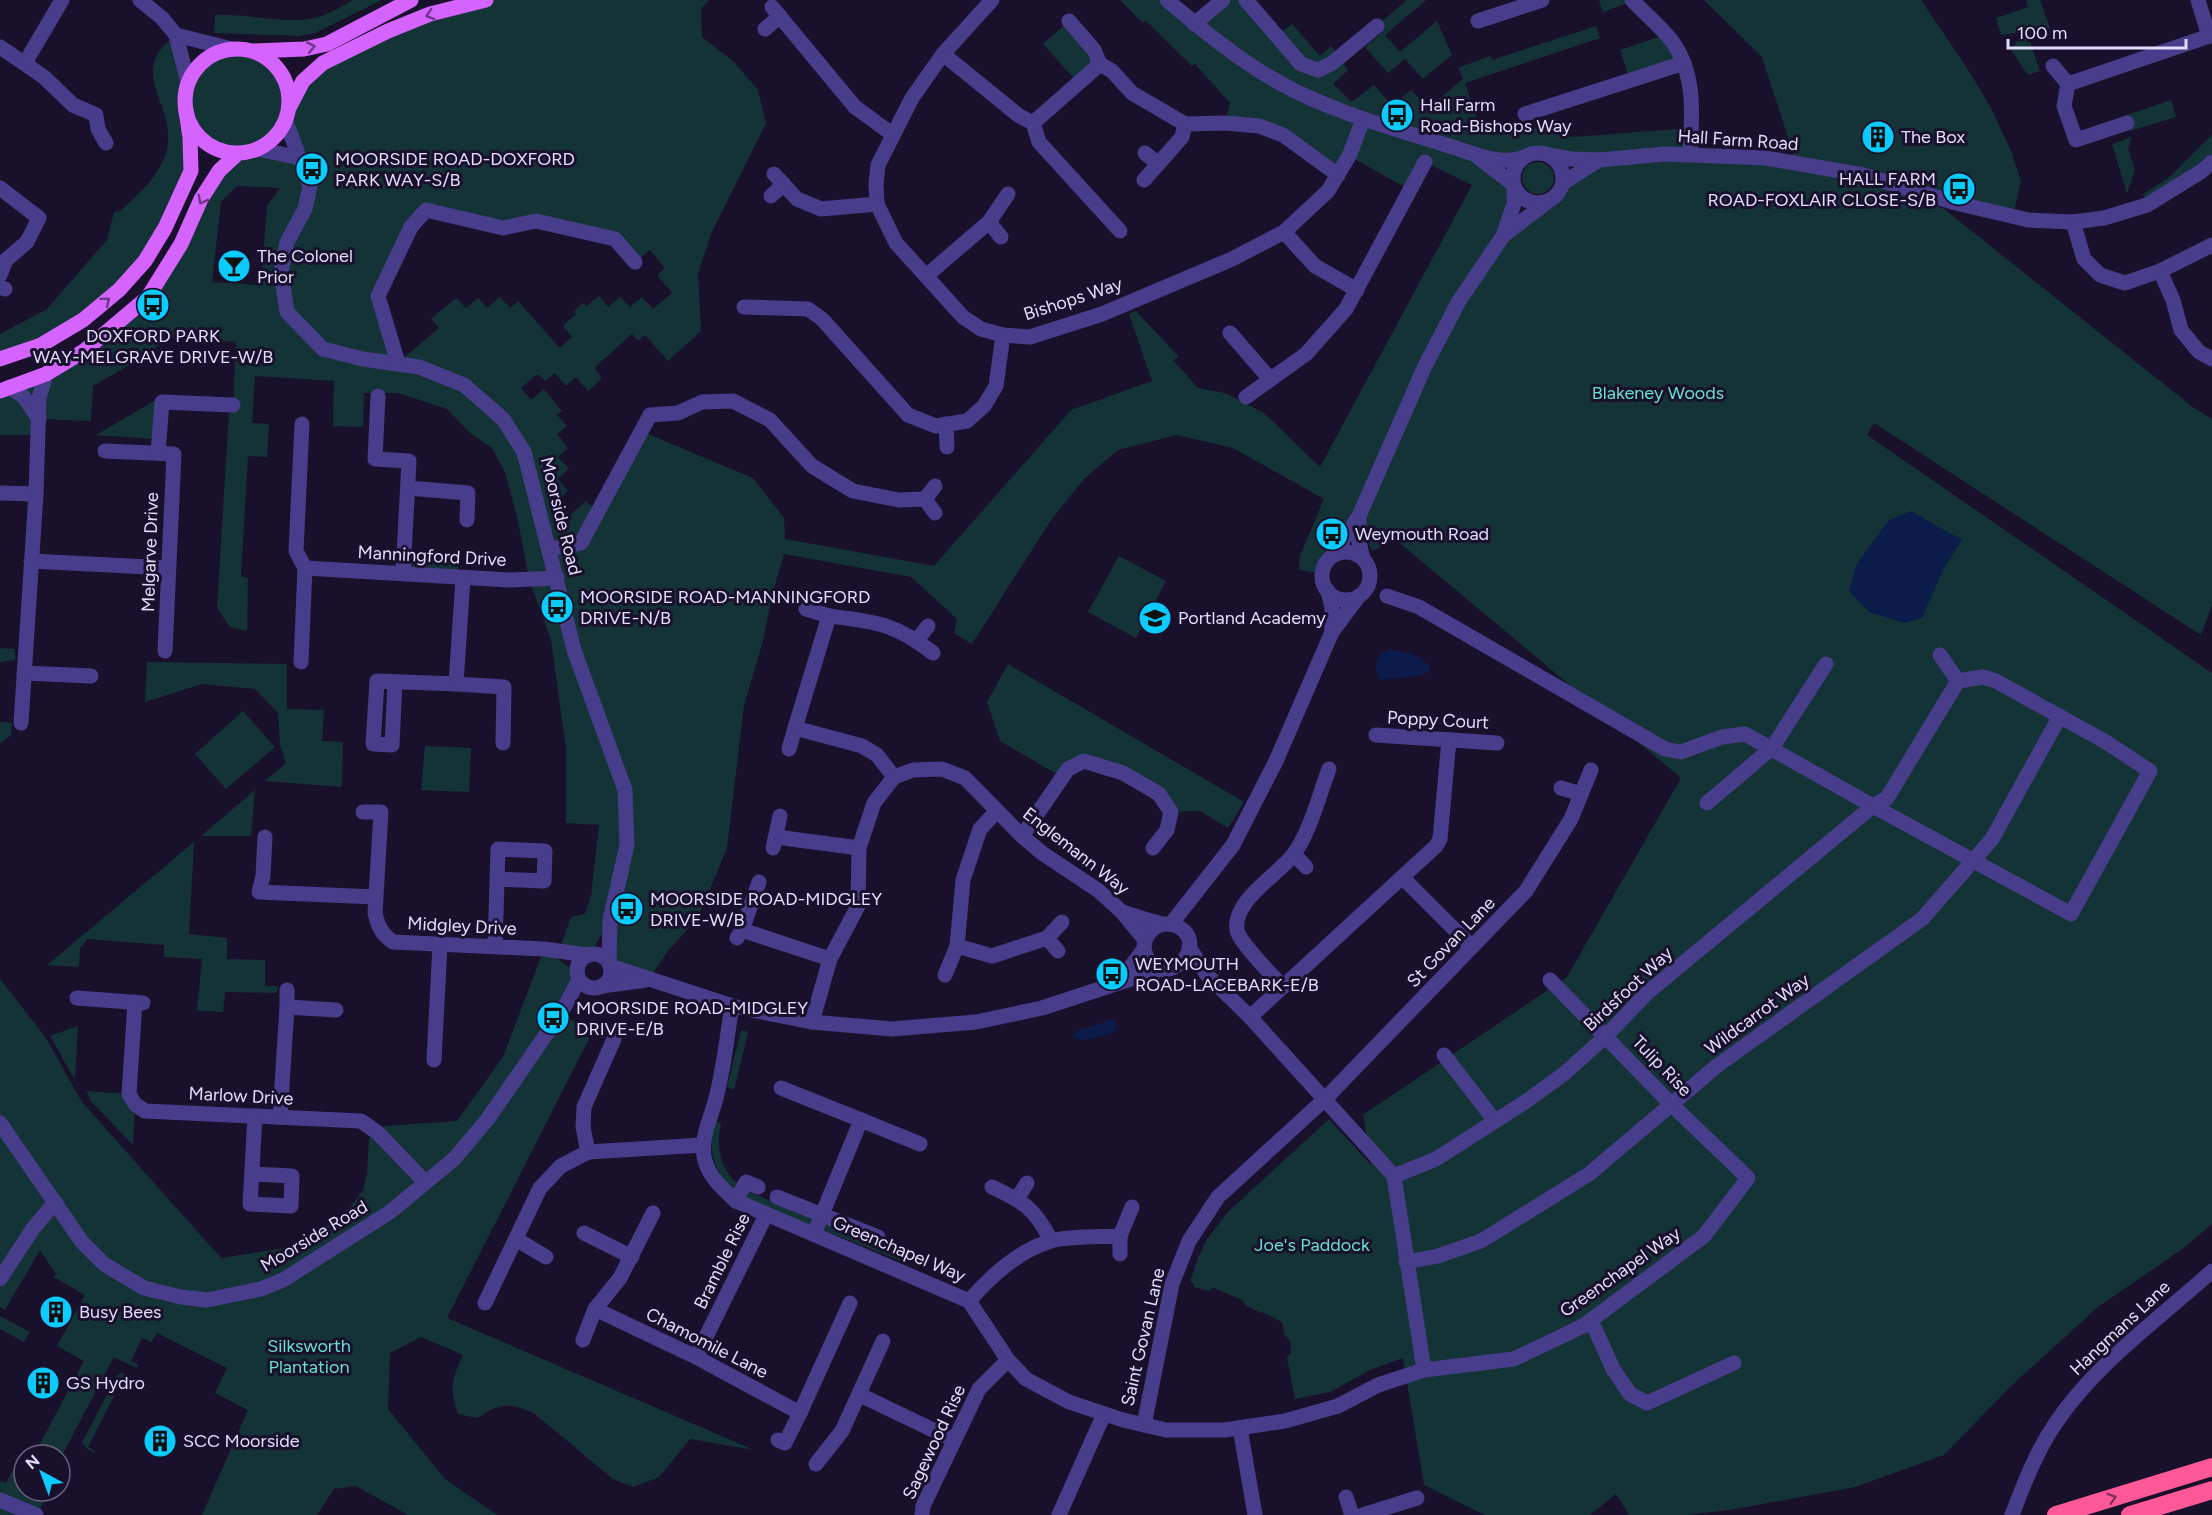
<svg xmlns="http://www.w3.org/2000/svg" width="2212" height="1515" font-family="Figtree,sans-serif">
<style>
.green{fill:#143336;fill-rule:evenodd}
.water{fill:#0b1c4b}
.lines{fill:none;stroke-linecap:round;stroke-linejoin:round}
.minor{stroke:#483d8b;stroke-width:15}
.major{stroke:#d564ff;stroke-width:15}
.highway{stroke:#ff5896;stroke-width:18}
.oneway{stroke:#6e368b}
.oneway2{stroke:#80315c}
.labels{text-anchor:middle;dominant-baseline:central;stroke-width:6;stroke-linejoin:round;paint-order:stroke}
.poi-label{font-size:18px;fill:#e4dcff;stroke:#19112c;text-anchor:start}
.street-label{font-size:18px;fill:#e4dcff;stroke:#19112c}
.park-label{font-size:18px;fill:#66e1d0;stroke:#19112c}
</style>
<rect width="100%" height="100%" fill="#19112c"/>
<g class="green">
<path d="M353 0H382L315 33 299 36 214 33 215 15C247 13 284 25 314 18 328 15 341 7 353 0Z"/>
<path d="M486 0H709L701 9 702 37 733 61 758 90 766 123 711 234 698 273 701 331 668 361 645 335 638 341 632 334 594 368 602 378 588 391 576 377 566 386 555 373 545 381 538 374 521 388 531 400 544 389 562 411 557 415 567 426 557 434 568 448 558 457 569 469 558 479 568 491 557 501 570 515 587 500V503L599 510 641 431 753 478 784 518 785 539 934 566 1071 410 1152 381 1129 314 1136 311 1179 357 1173 360 1198 388 1225 393 1264 413 1320 467 1472 185 1425 162 1410 190 1349 156 1338 175 1283 135 1225 123 1230 103 1195 64 1192 66 1146 21 1143 23 1120 0H1167L1194 24 1223 0H1246L1277 36 1292 24 1320 56 1331 46 1348 70 1333 84 1352 102 1374 85 1392 105 1411 90 1428 108 1463 79 1458 68 1490 56 1492 60 1596 26 1600 38 1465 83 1481 132 1529 126 1573 137 1691 128 1690 153 1796 162 1762 57 1704 0H1921L1965 65 1991 108 2011 151 2021 181 2013 216 1870 178 1944 209 2194 408 2212 419V605L2201 635 1874 423 1867 435 2212 673V1224L2185 1247 2098 1307 2011 1386 1944 1455 1855 1487 1736 1509 1687 1515H1629L1616 1494 1590 1515H1485L1424 1485 1403 1358 1370 1370 1330 1392 1295 1399 1287 1358 1291 1352 1290 1340 1285 1336 1282 1322 1262 1312 1261 1313 1245 1305 1242 1300 1212 1287 1210 1291 1193 1287 1194 1284 1190 1282 1198 1258 1207 1239 1228 1212 1329 1119 1371 1165 1363 1115 1567 977 1681 778 1396 540 1372 551 1359 517 1332 562 1327 575 1299 570 1300 556 1324 499 1233 448 1177 435 1118 450 1084 479 1051 520 972 644 954 633 957 619 911 577 784 554 772 595 763 641 744 705 727 848 698 918 667 952 649 979 610 966 609 922 590 954 559 951 571 917 585 914 591 896 599 825 566 823V749L551 640 529 579 517 516 505 472 492 448 470 433 447 409 398 393H364L363 427 333 426 334 381 255 376 252 423 269 424 267 457 248 456 241 576 248 578 247 631 230 627 217 608 229 412 233 405 236 342 168 338 142 358 93 386 91 421 39 419 30 435H0V391L46 374 148 297 237 154 258 149 300 158 286 122 289 108 323 63ZM1529 152H1545L1596 161 1565 172C1560 204 1528 218 1503 234L1507 193 1504 179 1477 156 1512 161ZM237 186 280 188 267 206 261 285 212 282 221 202ZM426 211 503 228 562 226 615 239 635 262 650 250 665 268 657 275 672 293 653 309 642 297 630 307 620 297 608 307 599 296 587 306 583 303 574 311 576 314 563 326 572 337 560 348 518 301 510 308 500 297 487 308 478 298 466 308 456 298 431 319 439 328 399 362 378 296Z"/>
<path d="M1407 0H1426L1385 35 1400 52 1437 21 1452 55 1423 79 1405 59 1388 73 1365 47 1382 32 1377 26Z"/>
<path d="M1599 0H1632L1633 1 1603 12Z"/>
<path d="M2026 0H2040L2050 28 2024 32 2027 42H2030L2040 71 2028 75 2011 50 2023 32 2001 35 1996 18 2028 7Z"/>
<path d="M1069 21 1100 64 1078 83 1043 44Z"/>
<path d="M176 35 188 83 186 92V110L191 171 165 228 83 320 0 359V334L47 309 107 240 114 212 120 211C140 193 160 176 167 149 177 102 124 74 176 35Z"/>
<path d="M1665 35 1684 63 1630 80 1620 50Z"/>
<circle cx="238" cy="100" r="46"/>
<path d="M2171 100 2176 117 2130 131 2124 116Z"/>
<path d="M2212 135V162L2147 205 2143 194 2167 179Z"/>
<path d="M2132 137 2128 149 2135 170 2127 193 2112 144Z"/>
<circle cx="1538" cy="178" r="16"/>
<path d="M156 400 153 439 96 435Z"/>
<path d="M404 553H430V557H458V578L403 573Z"/>
<path d="M1119 556 1166 581 1136 638 1088 612Z"/>
<path d="M0 648 15 649V660L0 662Z"/>
<path d="M147 662 287 664V709L324 710 322 741 343 742 342 787 265 781 286 763 280 745 278 713 255 689 202 684 145 702Z"/>
<path d="M1008 664 1244 802 1228 828 1200 811 1171 812 1159 794 1084 761 1062 777 1000 741 987 702Z"/>
<path d="M243 711 275 747 226 789 195 754Z"/>
<path d="M0 722 12 723 11 735 0 744Z"/>
<path d="M425 746 471 748 469 792 421 790Z"/>
<path d="M255 790 251 836H201Z"/>
<path d="M194 842 189 934 227 938V959L265 960V986H278L277 993 225 992 223 1012 197 1011 202 959 164 957V945L87 939 80 948 79 967 47 965Z"/>
<path d="M544 949 577 973 561 1013 592 1033 447 1318 754 1450 690 1439 659 1477 633 1487 613 1479 535 1414C508 1401 501 1403 477 1418L458 1414C449 1388 452 1379 463 1355L421 1337 390 1353 388 1409 445 1479 497 1515H408L356 1486 334 1489 317 1515H202L248 1410 215 1393 227 1368 157 1333 151 1342 142 1338 131 1361 138 1365 137 1368 114 1357 60 1459V1455H34L84 1361 57 1346 85 1295 54 1277 56 1274 40 1250 5 1310 0 1307V979L46 1038 82 1102 221 1258 291 1247 322 1230 351 1206 363 1190 367 1174 369 1139 385 1126 457 1121 503 1057Z"/>
<path d="M78 1026 75 1080 50 1036Z"/>
<path d="M741 1030 748 1032 734 1090 727 1087Z"/>
<path d="M87 1091 129 1094 135 1104 133 1145 90 1100Z"/>
<path d="M715 1121 721 1124C716 1147 720 1168 738 1185L734 1191C714 1170 706 1150 715 1121Z"/>
<path d="M749 1192 814 1219 811 1226 746 1198Z"/>
<path d="M826 1223 906 1255 903 1262 823 1230Z"/>
<path d="M0 1316 30 1332 24 1342 0 1329Z"/>
<path d="M123 1373 132 1377 131 1379 124 1376 88 1447 95 1451 94 1453 86 1448 82 1443 117 1375Z"/>
<path d="M18 1460 24 1463V1491H43L48 1494 36 1515H0V1481L6 1483Z"/>
</g>
<g class="water">
<path d="M1911 511 1962 540 1944 568 1922 618 1904 623 1869 612 1849 591 1856 565 1889 520Z"/>
<path d="M1390 649C1404 652 1426 655 1431 671L1422 675 1381 680C1372 667 1376 655 1390 649Z"/>
<path d="M1113 1019 1117 1024 1113 1033 1085 1040 1072 1037 1077 1031Z"/>
</g>
<g class="lines">
<g class="minor">
<path d="M140 0 162 18 176 35 188 83"/>
<path d="M992 0 943 54 912 98 878 165 876 184 877 204 896 243 963 317 981 329 1003 335 1030 337 1102 314 1232 259 1284 232 1328 191 1349 156 1363 120"/>
<path d="M1167 0C1206 33 1247 67 1293 90 1341 114 1392 128 1443 144 1468 151 1496 166 1522 158"/>
<path d="M1246 0 1301 64 1318 70 1331 64 1377 26"/>
<path d="M1632 0C1645 14 1663 28 1674 44 1696 77 1692 116 1690 154"/>
<path d="M2198 0 2209 36"/>
<path d="M772 7 855 107 892 134"/>
<path d="M1069 21 1094 50 1100 64 1112 71 1132 93 1185 124 1225 123 1259 126 1283 135 1338 175"/>
<path d="M1478 21 1542 0"/>
<path d="M1194 24 1223 0"/>
<path d="M765 29 780 16"/>
<path d="M176 35 232 49"/>
<path d="M0 47 44 77 73 105 96 115 98 129 106 143"/>
<path d="M943 54 1018 115 1033 123 1039 142 1120 231"/>
<path d="M25 63 62 0"/>
<path d="M2053 66 2068 84"/>
<path d="M1525 114 1684 63"/>
<path d="M286 122 310 186 305 209 287 242 281 272 287 312 323 349 363 359 419 367 464 385 503 419 524 452 574 650 625 790 627 845 610 920 609 962"/>
<path d="M1033 123 1100 64"/>
<path d="M2127 123 2076 140 2064 106 2068 84 2212 35"/>
<path d="M258 149 300 158"/>
<circle cx="1538" cy="178" r="25"/>
<path d="M1145 153 1158 164"/>
<path d="M1548 155 1571 159 1599 160 1665 154 1766 158 1863 175 1956 203 2028 220 2073 222 2104 218 2147 205 2202 171 2212 162"/>
<path d="M1478 157 1513 184"/>
<path d="M774 174 797 199 821 209 877 204"/>
<path d="M1144 180 1182 137 1185 124"/>
<path d="M1563 183 1599 160"/>
<path d="M0 188 39 218 27 242 6 260 0 275"/>
<path d="M771 196 784 184"/>
<path d="M989 222 1001 237"/>
<path d="M2073 222 2084 259 2100 275 2125 283 2160 271 2212 245"/>
<path d="M1284 232 1315 266 1357 290"/>
<path d="M1505 234 1546 203"/>
<path d="M2160 271 2173 300 2181 330 2199 352 2212 359"/>
<path d="M926 276 989 222 1008 194"/>
<path d="M0 287 5 289"/>
<path d="M744 307 808 309 822 319 908 415 936 426 967 421 984 406 996 386 1003 335"/>
<path d="M1230 333 1270 379"/>
<path d="M398 363 378 296 411 227 426 210 503 228 536 221 615 239 635 262"/>
<path d="M9 387 23 396 39 419"/>
<path d="M378 396 375 459 409 461 403 573"/>
<path d="M1246 397 1306 354 1346 309 1425 162"/>
<path d="M946 424 947 447"/>
<path d="M105 451 174 454 165 651"/>
<path d="M158 453 162 402 233 405"/>
<path d="M408 488 468 493 467 520"/>
<path d="M0 493 36 494"/>
<path d="M925 499 935 486"/>
<path d="M1359 516V542L1363 559"/>
<path d="M550 549 581 543 650 415 678 413 702 402 733 401 770 420 812 466 853 491 899 500 925 499 935 513"/>
<circle cx="1346" cy="576" r="24"/>
<path d="M1333 555 1359 516 1425 366 1459 301 1503 236 1514 204V186"/>
<path d="M31 561 168 568"/>
<path d="M305 568 509 580 557 578"/>
<path d="M1328 591 1332 608V632"/>
<path d="M1387 596 1419 607 1665 749 1681 752 1722 737 1745 734 1873 806 2071 914 2150 771 2106 742 1996 681 1983 677 1958 681"/>
<path d="M806 609 829 616"/>
<path d="M917 640 928 626"/>
<path d="M301 662 305 568 296 551 302 424"/>
<path d="M24 673 91 676"/>
<path d="M395 682 392 745 373 744 377 681 456 684 463 578"/>
<path d="M456 684 504 687 503 743"/>
<path d="M21 723 36 494 39 398 46 374"/>
<path d="M1376 735 1497 743"/>
<path d="M789 749 795 728"/>
<path d="M894 777 877 755 862 746 795 728 829 616C876 622 895 623 933 653"/>
<path d="M1561 788 1581 794"/>
<path d="M1707 803 1772 748 1826 664"/>
<path d="M363 812H381L375 913C378 927 382 934 393 942L544 949 587 955"/>
<path d="M1022 836 1068 769 1084 761 1123 773 1159 794 1171 812 1167 830 1153 848"/>
<path d="M265 837 263 876 259 892 376 897"/>
<path d="M776 837 859 848"/>
<path d="M773 848 780 816"/>
<path d="M1294 854 1306 867"/>
<path d="M1403 878 1472 947"/>
<path d="M1122 912C1136 916 1149 921 1163 924 1168 924 1172 924 1177 926 1216 947 1155 998 1144 949 1144 936 1151 928 1163 924"/>
<path d="M1171 924 1233 845 1276 761 1332 632 1359 596"/>
<path d="M742 930 830 959"/>
<path d="M737 938 742 930 759 882"/>
<path d="M1047 938 1062 922"/>
<path d="M495 946 498 849 545 851 544 881 497 879"/>
<path d="M957 946 992 956 1047 938 1058 951"/>
<path d="M1189 947 1207 975 1250 1017 1394 1176 1424 1370"/>
<circle cx="594" cy="971" r="17"/>
<path d="M610 966 732 1006 812 1022 892 1029 976 1022 1042 1008 1161 969"/>
<path d="M945 975 957 946 963 880 980 829 997 811"/>
<path d="M1119 982 1144 949"/>
<path d="M602 986 646 980"/>
<path d="M1283 987C1273 976 1239 942 1237 930 1232 901 1278 875 1293 855 1310 833 1319 795 1329 769"/>
<path d="M77 998 143 1003"/>
<path d="M135 1002 129 1094 135 1104 145 1111 361 1121 378 1133 425 1182"/>
<path d="M732 1006C727 1036 724 1068 716 1098 711 1119 699 1139 705 1161 710 1178 723 1189 736 1201L969 1301 1008 1360 1026 1379 1069 1402 1123 1420 1166 1430H1225L1285 1421 1338 1406 1378 1385 1424 1370 1514 1359 1583 1326 1704 1236 1748 1178 1672 1105 1550 980"/>
<path d="M287 1007V990"/>
<path d="M1250 1017 1436 846 1440 839 1449 740"/>
<path d="M812 1022 830 959 858 906 859 848 874 803 894 777 913 770 942 769 965 778 1022 836 1042 853 1099 891 1122 912 1145 940"/>
<path d="M614 1039 584 1107 583 1127 588 1152 703 1145"/>
<path d="M1444 1055 1495 1121"/>
<path d="M434 1060 440 945"/>
<path d="M781 1088 861 1120 814 1234"/>
<path d="M280 1117 287 1007 336 1010"/>
<path d="M861 1120 920 1144"/>
<path d="M0 1123 82 1242 104 1264 144 1288 181 1297 207 1300 261 1289 283 1280 390 1212 454 1159 487 1120 561 1013 579 980"/>
<path d="M252 1174 292 1176 291 1206 250 1204 255 1116"/>
<path d="M1394 1176 1436 1159 1528 1100 1565 1073 1606 1036 1647 993 1873 806 1887 798 1958 681 1940 655"/>
<path d="M992 1187C1024 1202 1034 1208 1051 1240"/>
<path d="M777 1197 878 1237"/>
<path d="M1017 1199 1027 1183"/>
<path d="M736 1201 746 1182 758 1187"/>
<path d="M584 1233 632 1257"/>
<path d="M1120 1236V1254"/>
<path d="M516 1239 546 1257"/>
<path d="M1406 1262 1438 1256 1481 1241 1589 1174 1718 1065 1922 919 1992 839 2060 716"/>
<path d="M0 1279 32 1230 55 1202"/>
<path d="M969 1301C990 1277 1020 1250 1051 1241 1066 1236 1103 1237 1120 1236L1132 1207"/>
<path d="M485 1303 540 1188 561 1166 588 1152"/>
<path d="M595 1309 696 1357 800 1413 850 1303"/>
<path d="M1591 1320 1613 1369 1630 1394 1647 1403 1734 1363"/>
<path d="M583 1340 595 1309 620 1278 653 1213"/>
<path d="M696 1357 766 1215"/>
<path d="M860 1395 954 1440"/>
<path d="M1144 1425 1172 1284 1189 1241 1218 1197 1325 1099 1526 891 1571 819 1591 770"/>
<path d="M1240 1428 1255 1515"/>
<path d="M778 1440 785 1443 800 1413"/>
<path d="M816 1464 842 1431 883 1341"/>
<path d="M1346 1497 1352 1515"/>
<path d="M0 1500 36 1515"/>
<path d="M922 1515 923 1506 979 1389 1008 1360"/>
<path d="M1059 1515 1104 1414"/>
<path d="M1363 1515 1417 1498"/>
<path d="M2012 1515C2024 1484 2036 1452 2055 1424 2096 1363 2158 1320 2212 1271"/>
</g>
<g class="major">
<circle cx="237" cy="101" r="52"/>
<path d="M253 51 304 49 327 44 411 0"/>
<path d="M290 106 303 81 323 63 388 31 430 14 486 0"/>
<path d="M0 359 41 345 83 320 119 290 145 261 165 228 191 171 190 138 186 110"/>
<path d="M0 391 46 374 84 351 148 297 181 244 201 199 219 171 237 154"/>
</g>
<g class="highway">
<path d="M2056 1515 2212 1467"/>
<path d="M2130 1515 2212 1490"/>
</g>
</g>
<defs><path id="oneway-chevron" d="M-2-3.5L2.5 0L-2 3.5" fill="none" stroke-width="1.6" stroke-linecap="round" stroke-linejoin="round" transform="scale(1.5)"/></defs>
<g class="oneway">
<use href="#oneway-chevron" transform="translate(430 15) rotate(162)"/>
<use href="#oneway-chevron" transform="translate(311 47) rotate(-11)"/>
<use href="#oneway-chevron" transform="translate(202 200) rotate(118)"/>
<use href="#oneway-chevron" transform="translate(106 301) rotate(-40)"/>
</g>
<use class="oneway2" href="#oneway-chevron" transform="translate(2112 1498) rotate(-17)"/>
<defs>
<g id="bus-disc" transform="scale(1.725)"><circle r="9.5" fill="#09cbfe" stroke="#19112c"/><path d="M-5-6H5V4H4V6H2V4H-2V6H-4V4H-5ZM-3.5-4V0h7V-4ZM-3.5 1.2v1.5H-2V1.2ZM2 1.2v1.5H3.5V1.2Z" fill="#111"/></g>
<g id="building-disc" transform="scale(1.725)"><circle r="9.5" fill="#09cbfe" stroke="#19112c"/><path d="M-4-6H4V6H1V3H-1V6H-4ZM-2.5-4.3h1.7v1.8h-1.7ZM.8-4.3h1.7v1.8H.8ZM-2.5-1h1.7V.8h-1.7ZM.8-1h1.7V.8H.8Z" fill="#111"/></g>
<g id="bar-disc" transform="scale(1.725)"><circle r="9.5" fill="#09cbfe" stroke="#19112c"/><path d="M-6-5H6L.8 .8V4.5H3.5V6h-7V4.5H-.8V.8Z" fill="#111"/></g>
<g id="school-disc" transform="scale(1.725)"><circle r="9.5" fill="#09cbfe" stroke="#19112c"/><path d="M0-5L7-2L0 1L-7-2ZM-4 1L0 2.5L4 1V4Q0 6-4 4Z" fill="#111"/></g>
</defs>
<g fill-rule="evenodd">
<use href="#bus-disc" x="1397" y="115"/>
<use href="#building-disc" x="1878" y="137"/>
<use href="#bus-disc" x="312" y="169"/>
<use href="#bus-disc" x="1959" y="189"/>
<use href="#bar-disc" x="234" y="266"/>
<use href="#bus-disc" x="153" y="305"/>
<use href="#bus-disc" x="1332" y="534"/>
<use href="#bus-disc" x="557" y="607"/>
<use href="#school-disc" x="1155" y="618"/>
<use href="#bus-disc" x="627" y="909"/>
<use href="#bus-disc" x="1112" y="974"/>
<use href="#bus-disc" x="553" y="1018"/>
<use href="#building-disc" x="56" y="1312"/>
<use href="#building-disc" x="43" y="1383"/>
<use href="#building-disc" x="160" y="1441"/>
</g>
<g class="labels">
<g class="poi-label">
<text x="1420" y="105">Hall Farm<tspan x="1420" dy="21">Road-Bishops Way</tspan></text>
<text x="1901" y="137">The Box</text>
<text x="335" y="159">MOORSIDE ROAD-DOXFORD<tspan x="335" dy="21">PARK WAY-S/B</tspan></text>
<text x="1936" y="179" text-anchor="end">HALL FARM<tspan x="1936" dy="21">ROAD-FOXLAIR CLOSE-S/B</tspan></text>
<text x="257" y="256">The Colonel<tspan x="257" dy="21">Prior</tspan></text>
<text x="153" y="336" text-anchor="middle">DOXFORD PARK<tspan x="153" dy="21">WAY-MELGRAVE DRIVE-W/B</tspan></text>
<text x="1355" y="534">Weymouth Road</text>
<text x="580" y="597">MOORSIDE ROAD-MANNINGFORD<tspan x="580" dy="21">DRIVE-N/B</tspan></text>
<text x="1178" y="618">Portland Academy</text>
<text x="650" y="899">MOORSIDE ROAD-MIDGLEY<tspan x="650" dy="21">DRIVE-W/B</tspan></text>
<text x="1135" y="964">WEYMOUTH<tspan x="1135" dy="21">ROAD-LACEBARK-E/B</tspan></text>
<text x="576" y="1008">MOORSIDE ROAD-MIDGLEY<tspan x="576" dy="21">DRIVE-E/B</tspan></text>
<text x="79" y="1312">Busy Bees</text>
<text x="66" y="1383">GS Hydro</text>
<text x="183" y="1441">SCC Moorside</text>
</g>
<g class="street-label">
<text transform="translate(1738 140) rotate(4)">Hall Farm Road</text>
<text transform="translate(1073 299) rotate(-18)">Bishops Way</text>
<text transform="translate(561 516) rotate(76)">Moorside Road</text>
<text transform="translate(150 552) rotate(-88)">Melgarve Drive</text>
<text transform="translate(432 556) rotate(3)">Manningford Drive</text>
<text transform="translate(1438 720) rotate(3)">Poppy Court</text>
<text transform="translate(1076 851) rotate(38)">Englemann Way</text>
<text transform="translate(462 926) rotate(3)">Midgley Drive</text>
<text transform="translate(1451 942) rotate(-46)">St Govan Lane</text>
<text transform="translate(1628 989) rotate(-43)">Birdsfoot Way</text>
<text transform="translate(1757 1014) rotate(-36)">Wildcarrot Way</text>
<text transform="translate(1662 1066) rotate(46)">Tulip Rise</text>
<text transform="translate(241 1096) rotate(3)">Marlow Drive</text>
<text transform="translate(314 1236) rotate(-31)">Moorside Road</text>
<text transform="translate(899 1249) rotate(23)">Greenchapel Way</text>
<text transform="translate(722 1261) rotate(-64)">Bramble Rise</text>
<text transform="translate(1620 1272) rotate(-35)">Greenchapel Way</text>
<text transform="translate(2120 1328) rotate(-43)">Hangmans Lane</text>
<text transform="translate(1143 1337) rotate(-77)">Saint Govan Lane</text>
<text transform="translate(707 1343) rotate(27)">Chamomile Lane</text>
<text transform="translate(934 1442) rotate(-65)">Sagewood Rise</text>
</g>
<g class="park-label">
<text x="1658" y="393">Blakeney Woods</text>
<text x="1312" y="1245">Joe's Paddock</text>
<text x="309" y="1346">Silksworth<tspan x="309" dy="21">Plantation</tspan></text>
</g>
</g>
<g transform="translate(42 1473) rotate(319)"><circle r="28" fill="#19112c" stroke="#6a6280" stroke-width="1.5"/>
<path d="M0-4.5L10 22L0 15L-10 22Z" fill="#09cbfe"/>
<text y="-9" font-size="16" font-weight="bold" text-anchor="middle" fill="#e4dcff">N</text>
</g>
<path d="M2008 39v9h178v-9" fill="none" stroke="#e4dcff" stroke-width="3"/>
<text x="2017" y="39" font-size="18" fill="#e4dcff" stroke="#19112c" stroke-width="4.5" paint-order="stroke">100 m</text>
</svg>
